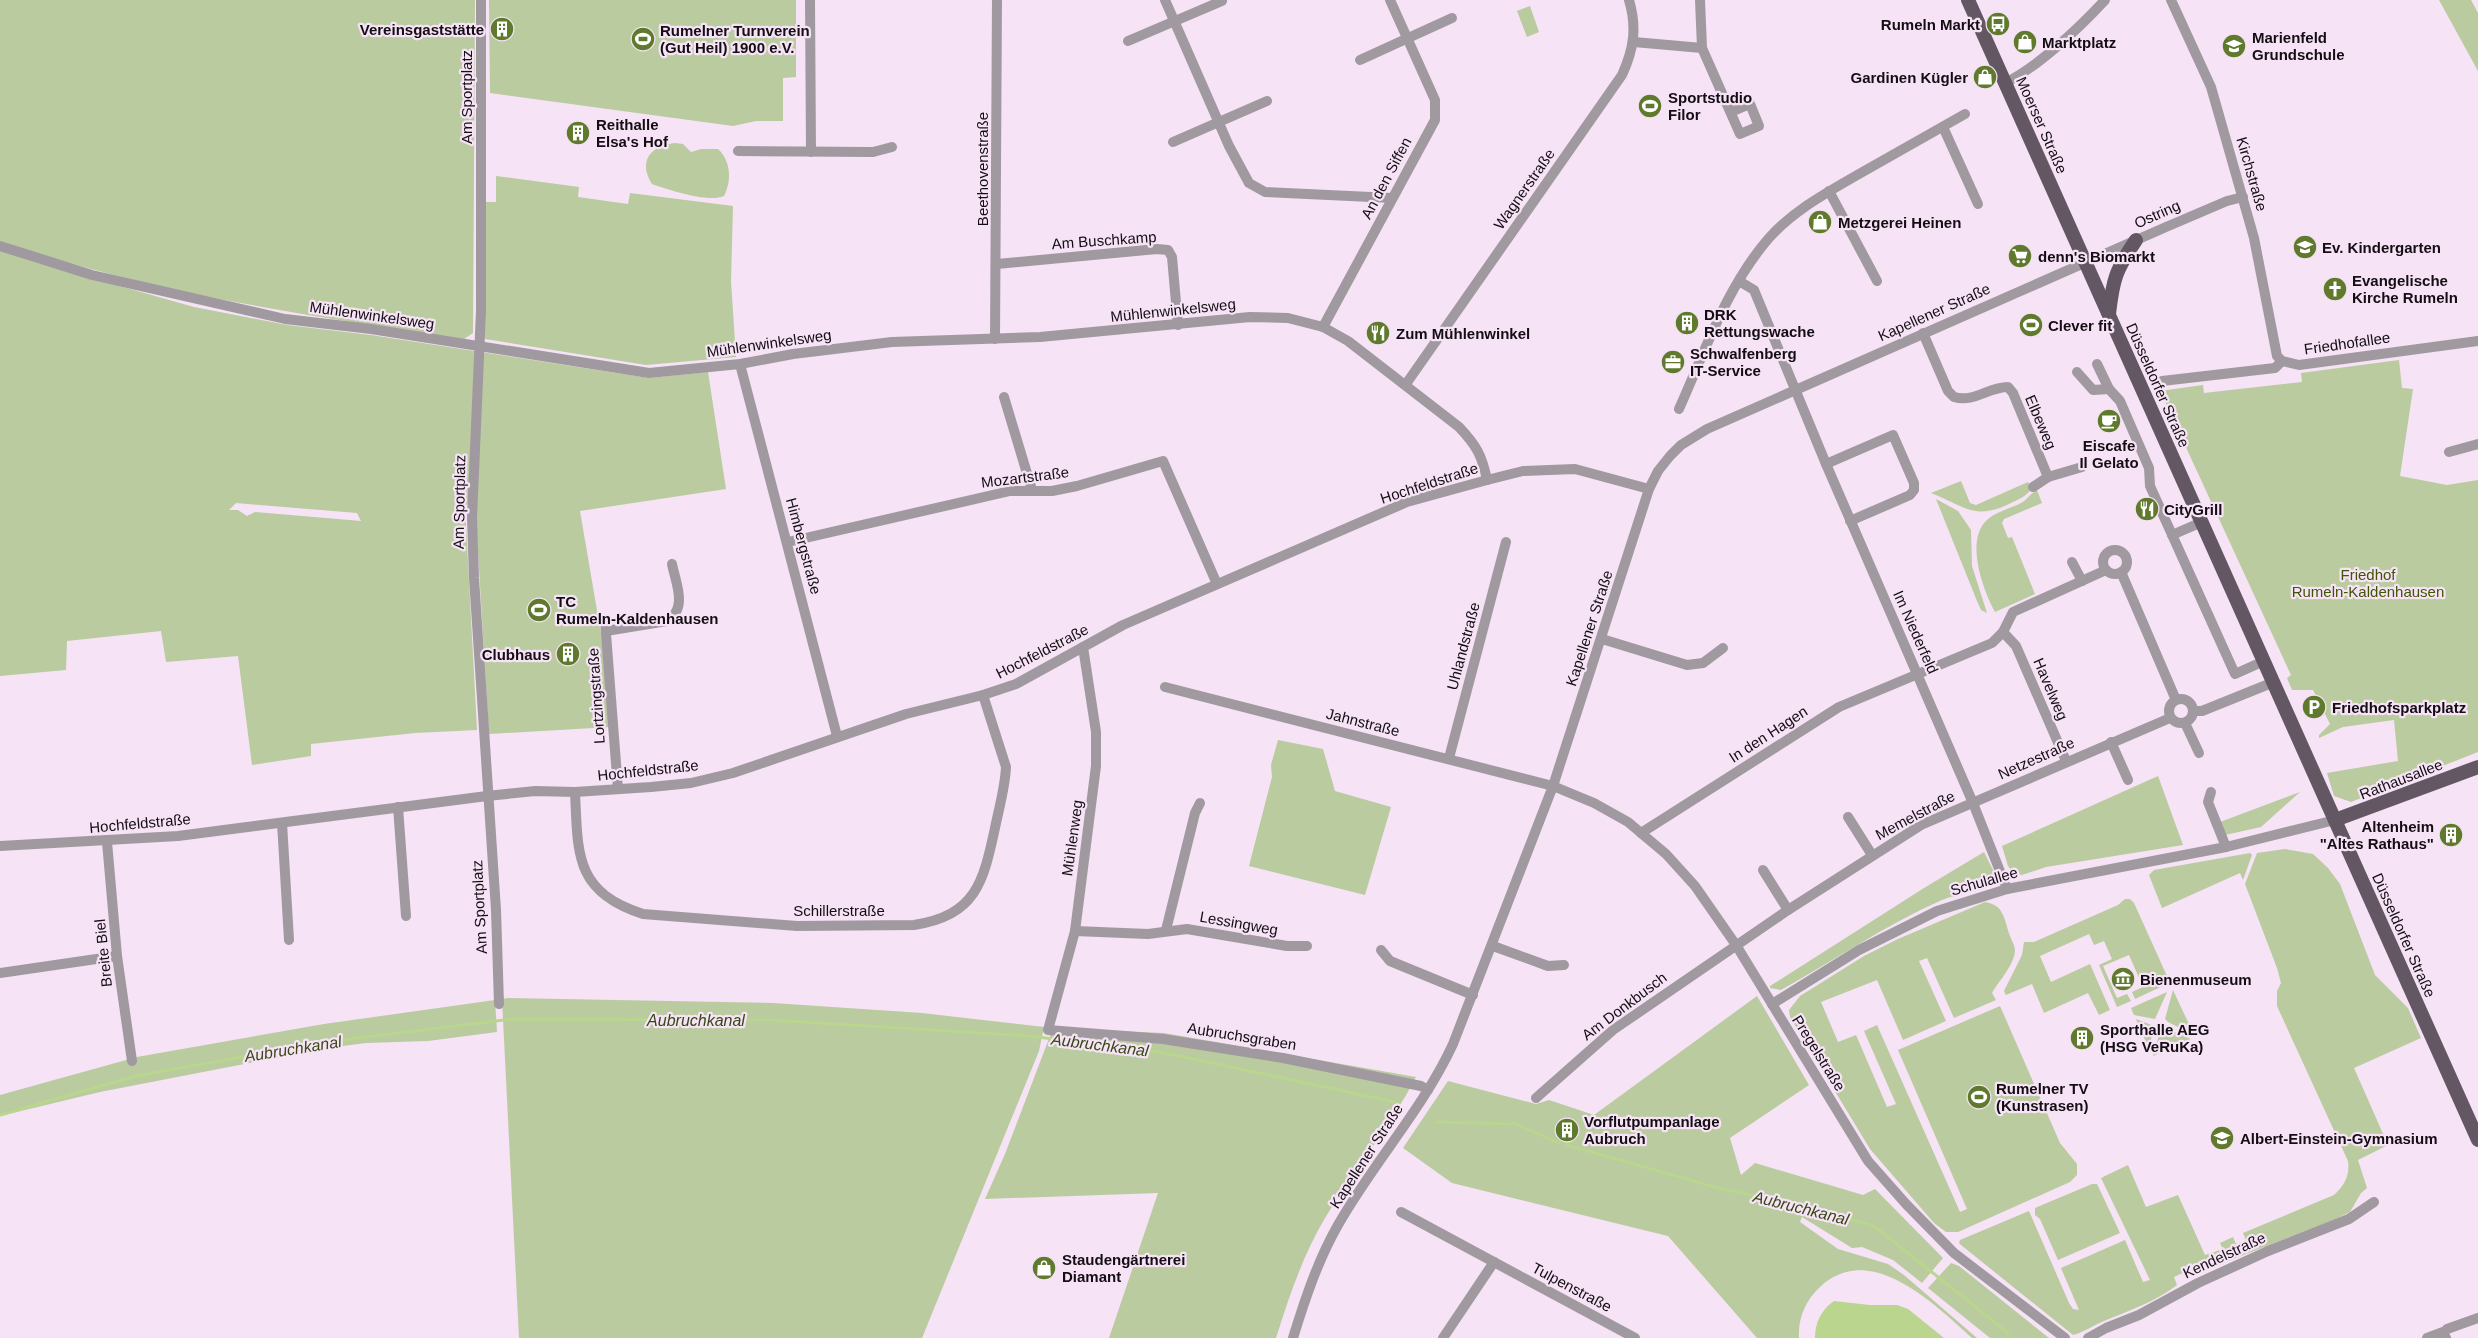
<svg xmlns="http://www.w3.org/2000/svg" width="2478" height="1338" font-family="Helvetica,sans-serif">
<style>
.green{fill:#b9cb9f;fill-rule:evenodd}
.water{fill:#b9d58e}
.lines{fill:none;stroke-linecap:round;stroke-linejoin:round}
.stream{stroke:#b9d58e;stroke-width:3}
.minor{stroke:#a199a0;stroke-width:10}
.major{stroke:#645764;stroke-width:14}
.labels{text-anchor:middle;dominant-baseline:central;stroke-width:4.5;stroke-linejoin:round;paint-order:stroke}
.poi-label{font-size:15px;font-weight:bold;fill:#140e14;stroke:#f6e3f5;text-anchor:start}
.street-label{font-size:15px;fill:#140e14;stroke:#f6e3f5}
.park-label{font-size:15px;fill:#3e5504;stroke:#f6e3f5}
.water-label{font-size:16px;font-style:italic;fill:#364815;stroke:#f6e3f5}
</style>
<rect width="100%" height="100%" fill="#f6e3f5"/>
<g class="green">
<path d="M0 0H475L473 333 464 339C308 316 150 293 0 241Z"/>
<path d="M489 0H796V77L783 78V121H756L733 126 490 93Z"/>
<path d="M2439 0H2471L2478 13V71Z"/>
<path d="M1530 6 1539 32 1527 37 1517 11Z"/>
<path d="M675 143 683 144 691 152 701 149H718C731 161 732 181 724 196 708 203 669 190 652 184 638 161 650 146 675 143Z"/>
<path d="M496 176 579 187 578 197 628 204 630 193 733 206 731 281 736 357 646 365 485 339 486 202H496Z"/>
<path d="M0 249 35 262 194 307 287 325 371 335 649 378 708 372 726 489 580 511 601 634 610 727 489 734 475 503 465 505 477 730 415 733 311 744V756L252 765 238 656 166 662 161 631 67 641 66 670 0 676ZM236 503 357 513 361 521 255 512 247 516 238 510H229Z"/>
<path d="M2399 360 2402 388 2413 389 2400 476 2447 485 2478 480V752L2351 802 2334 796 2327 773 2398 761 2394 720 2343 727 2319 738V735L2330 724 2313 690H2292L2287 678 2291 675 2160 391 2203 385 2204 393 2302 382 2301 373Z"/>
<path d="M1961 481 1970 503 1976 505 2028 482 2031 489C2026 497 2017 500 2009 504 1974 521 1963 505 1931 493Z"/>
<path d="M2037 490 2042 503 2004 519 2002 523 2008 538 2012 537 2035 594 1995 612C1983 590 1964 539 1988 519 1998 511 2012 508 2023 502 2028 498 2032 493 2037 490Z"/>
<path d="M1936 499 1958 511 1971 530 1972 566 1987 613 1981 610 1977 601Z"/>
<path d="M1278 740 1323 749 1335 791 1391 807 1365 895 1249 866 1272 777 1271 765Z"/>
<path d="M2158 776 2183 845 2046 867 2022 875 2013 873 2008 866 2002 846Z"/>
<path d="M2300 792 2261 827 2225 835 2220 822Z"/>
<path d="M2285 849 2313 854 2328 868 2340 884 2375 975 2408 1008 2421 1038 2354 1068 2388 1145 2358 1160 2367 1188 2361 1193 2350 1212 2336 1219 2208 1269 2204 1263 2174 1277 2177 1285C2155 1302 2130 1310 2104 1321 2093 1325 2085 1332 2073 1335L1961 1245 1959 1243 1960 1240 2029 1211 2069 1303 2073 1309 2079 1310 2061 1268 2125 1240 2143 1282 2150 1280 2101 1178 2128 1165 2146 1207 2178 1195 2205 1255 2223 1249 2220 1243 2233 1237 2236 1244 2246 1240 2243 1233 2334 1195C2345 1185 2350 1175 2348 1161L2277 1006V991L2281 983 2277 968 2245 884 2257 853Z"/>
<path d="M1984 852 1994 872 1995 879C1987 891 1956 894 1942 900 1885 925 1835 960 1781 990L1770 988V986L1924 888Z"/>
<path d="M2250 853 2252 855 2243 880 2240 873 2162 908 2149 875 2154 870Z"/>
<path d="M2125 899H2130L2134 903 2167 976 2169 983 2135 999 2132 992 2143 987 2129 955 2103 966 2117 998 2127 994 2131 1001 2117 1007 2099 965 2112 959 2104 941 2094 945 2089 934 2040 956 2051 982 2090 964 2110 1010 2099 1015 2088 993 2044 1013 2032 984 2006 995 2004 991 2022 955 2024 942H2034L2118 905Z"/>
<path d="M1985 902C2005 905 2004 920 2010 936 2012 942 2015 945 2015 951 2014 965 1999 981 1992 993L1996 1000 1954 1018 1927 958 1919 961 1946 1021 1903 1040 1877 980 1821 1002 1838 1042 1856 1035 1887 1107 1896 1104 1864 1031 1877 1025 1960 1212 1967 1209 1898 1050 2000 1006 2060 1143 2077 1164V1175L2070 1182 1958 1232H1946L1934 1223 1870 1149 1790 1017 1789 1010 1800 996 1864 956 1898 939Z"/>
<path d="M2173 990 2194 1035 2168 1022 2165 1019Z"/>
<path d="M2167 992 2155 1019 2134 1015 2131 1008Z"/>
<path d="M1757 996 1809 1085 1730 1138 1741 1175 1755 1163 1863 1195 1875 1189 1943 1258 1922 1283 1893 1260 1862 1247 1852 1248 1802 1217 1800 1222 1838 1249 1888 1264 1904 1275 1977 1338H1972C1934 1304 1870 1240 1820 1287 1805 1301 1798 1318 1799 1338H1757L1668 1236 1452 1183 1403 1148 1448 1081 1536 1104 1549 1100 1594 1115Z"/>
<path d="M508 998 773 1003 922 1013 1044 1027 1039 1051 922 1338H519L502 999Z"/>
<path d="M495 1000 497 1032 428 1041 366 1043 327 1048 100 1092 0 1116V1095L137 1057 324 1024Z"/>
<path d="M2136 1019 2154 1026 2149 1049Z"/>
<path d="M1053 1028 1164 1033 1416 1077C1390 1127 1354 1170 1325 1218 1303 1255 1289 1297 1276 1338H1109L1158 1193 985 1199 1005 1154Z"/>
<path d="M2161 1028H2165L2191 1039 2153 1056Z"/>
<path d="M2092 1184H2097L2120 1233 2058 1260 2040 1219 2035 1215V1208Z"/>
<path d="M1951 1263 1959 1266 2049 1338H1990L1928 1288Z"/>
</g>
<path class="water" d="M1834 1301 1870 1305H1897L1908 1309 1944 1338H1815C1815 1323 1821 1310 1834 1301Z"/>
<g class="lines">
<g class="stream">
<path d="M0 1115 136 1076 326 1042 512 1019 770 1020 1029 1036 1160 1052 1395 1102"/>
<path d="M1437 1122 1516 1124 1559 1143 1563 1135"/>
<path d="M1567 1136V1145L1718 1188 1811 1208 1874 1226 2007 1332 2008 1338"/>
</g>
<g class="minor">
<path d="M481 0V311L472 518 474 578 496 910 499 1004"/>
<path d="M810 0 811 152"/>
<path d="M1165 0 1229 146 1249 183 1265 192 1392 198"/>
<path d="M1700 0 1702 48"/>
<path d="M2171 0 2211 87 2254 238 2277 356 2282 361 2299 365 2478 341"/>
<path d="M1128 41 1222 1"/>
<path d="M1634 42 1702 48 1740 134 1759 126 1750 104 1731 112"/>
<path d="M1360 60 1452 18"/>
<path d="M2005 83C2038 67 2080 27 2105 0"/>
<path d="M1943 127 1978 204"/>
<path d="M1173 142 1267 101"/>
<path d="M738 151 873 152 892 147"/>
<path d="M1829 191 1877 281"/>
<path d="M0 246 92 275 285 319 371 329 649 373 740 364 793 354 892 342 1040 337 1250 317 1288 318 1323 327 1348 341 1459 427C1476 445 1482 455 1487 480"/>
<path d="M997 264 1157 249 1168 250 1172 257 1178 325"/>
<path d="M1739 281 1754 290 1826 464 1973 803 2007 889"/>
<path d="M1323 327 1435 120V100L1390 0"/>
<path d="M1923 333 1948 391 1954 397C1974 403 1988 387 2008 387L2013 393 2048 477 2082 467"/>
<path d="M995 339 997 0"/>
<path d="M740 364 837 736"/>
<path d="M2097 364 2109 389 2120 401 2149 468 2150 486 2235 674 2264 661"/>
<path d="M2077 372 2093 390 2109 389"/>
<path d="M2162 381 2275 368 2282 361"/>
<path d="M1406 384 1622 75C1634 49 1637 27 1629 0"/>
<path d="M1004 397 1032 490"/>
<path d="M1679 409C1705 351 1727 286 1769 238 1794 210 1828 192 1859 174 1894 154 1930 134 1965 114"/>
<path d="M2449 452 2478 444"/>
<path d="M1826 464 1893 435 1914 483V490L1910 495 1850 521"/>
<path d="M2033 487 2048 477"/>
<path d="M2172 535 2202 522"/>
<path d="M788 542 1010 491H1052L1077 486 1163 461 1217 584"/>
<circle cx="2115" cy="562" r="12"/>
<path d="M2072 562 2082 581"/>
<path d="M2121 572 2176 700"/>
<path d="M605 621 618 789"/>
<path d="M606 631 667 621C688 608 676 584 672 564"/>
<path d="M2003 632 2016 646 2066 761"/>
<path d="M1602 639 1687 665 1703 663 1723 648"/>
<path d="M1083 647 1096 732V766L1075 931 1048 1030 1163 1039 1283 1058 1421 1086 1428 1090"/>
<path d="M1165 687 1553 786 1594 803 1628 822 1666 854 1695 886 1736 945 1868 1161 1906 1204 1954 1253 2065 1338"/>
<circle cx="2181" cy="711" r="12"/>
<path d="M2193 711H2202L2274 682"/>
<path d="M2185 723 2199 753"/>
<path d="M2111 742 2128 780"/>
<path d="M1449 758 1506 542"/>
<path d="M575 792C578 853 574 892 643 914L797 926 914 925C976 915 983 883 995 828 999 808 1005 788 1006 767L983 695"/>
<path d="M2211 792 2208 802 2226 847"/>
<path d="M398 807 406 916"/>
<path d="M1848 817 1872 855"/>
<path d="M282 823 289 940"/>
<path d="M1641 833 1839 707 1992 643 2003 632 2013 612 2106 570"/>
<path d="M107 842 117 956 132 1061"/>
<path d="M0 846 178 836 487 796 535 791 575 792 651 787 691 783 733 773 906 714 983 695 1016 684 1123 625 1407 502 1487 480 1523 471 1575 469 1649 489"/>
<path d="M1763 870 1788 910"/>
<path d="M1166 930 1195 813 1200 803"/>
<path d="M1075 931 1148 934 1187 929 1287 946H1307"/>
<path d="M1493 946 1548 966 1564 965"/>
<path d="M1381 950 1390 961 1473 995"/>
<path d="M0 973 117 956"/>
<path d="M1772 1004 1859 950 1937 911 2007 889 2226 847 2335 820"/>
<path d="M1536 1098 1613 1030 1788 910 1921 825 2170 718"/>
<path d="M1401 1212 1635 1338"/>
<path d="M2447 1329 2478 1318"/>
<path d="M1293 1338C1305 1299 1318 1260 1338 1225 1373 1163 1423 1109 1453 1044L1553 786 1649 489 1658 471 1670 456 1681 445 1707 429 2166 227 2227 201 2243 197"/>
<path d="M1443 1338 1494 1262"/>
<path d="M2088 1338 2106 1328 2139 1315 2198 1283 2268 1251 2349 1219 2374 1202"/>
<path d="M2427 1338 2443 1332 2446 1338"/>
</g>
<g class="major">
<path d="M1968 0 2478 1140"/>
<path d="M2109 314C2113 278 2116 270 2136 240"/>
<path d="M2335 820 2478 767"/>
</g>
</g>
<defs>
<g id="bus-disc" transform="scale(1.25)"><circle r="9.5" fill="#5f792d" stroke="#f6e3f5"/><path d="M-5-6H5V4H4V6H2V4H-2V6H-4V4H-5ZM-3.5-4V0h7V-4ZM-3.5 1.2v1.5H-2V1.2ZM2 1.2v1.5H3.5V1.2Z" fill="#fff"/></g>
<g id="building-disc" transform="scale(1.25)"><circle r="9.5" fill="#5f792d" stroke="#f6e3f5"/><path d="M-4-6H4V6H1V3H-1V6H-4ZM-2.5-4.3h1.7v1.8h-1.7ZM.8-4.3h1.7v1.8H.8ZM-2.5-1h1.7V.8h-1.7ZM.8-1h1.7V.8H.8Z" fill="#fff"/></g>
<g id="stadium-disc" transform="scale(1.25)"><circle r="9.5" fill="#5f792d" stroke="#f6e3f5"/><path d="M0-5a6.5 5 0 1 0 0 10a6.5 5 0 1 0 0-10ZM-3.5-1.8h7v3.6h-7Z" fill="#fff"/></g>
<g id="shop-disc" transform="scale(1.25)"><circle r="9.5" fill="#5f792d" stroke="#f6e3f5"/><path d="M-5-2.5h2.3a2.7 3.5 0 0 1 5.4 0H5L5.5 6h-11ZM-1.5-2.5h3a1.5 2.3 0 0 0-3 0Z" fill="#fff"/></g>
<g id="school-disc" transform="scale(1.25)"><circle r="9.5" fill="#5f792d" stroke="#f6e3f5"/><path d="M0-5L7-2L0 1L-7-2ZM-4 1L0 2.5L4 1V4Q0 6-4 4Z" fill="#fff"/></g>
<g id="supermarket-disc" transform="scale(1.25)"><circle r="9.5" fill="#5f792d" stroke="#f6e3f5"/><path d="M-6-5.5h2.5l.6 2H6L4.5 2H-2.5L-4.4-4H-6ZM-1.5 3.2a1.3 1.3 0 1 0 .1 0ZM3 3.2a1.3 1.3 0 1 0 .1 0Z" fill="#fff"/></g>
<g id="church-disc" transform="scale(1.25)"><circle r="9.5" fill="#5f792d" stroke="#f6e3f5"/><path d="M-1.2-6h2.4v3.5h3.3v2.4h-3.3V6h-2.4V-.1h-3.3v-2.4h3.3Z" fill="#fff"/></g>
<g id="restaurant-disc" transform="scale(1.25)"><circle r="9.5" fill="#5f792d" stroke="#f6e3f5"/><path d="M-5-6h1v4h1v-4h1v4h1v-4h1v5L-1.5 .5V6h-2V.5L-5-1ZM5-6V6H3V1.5H1.5Q1.5-4 5-6Z" fill="#fff"/></g>
<g id="office-disc" transform="scale(1.25)"><circle r="9.5" fill="#5f792d" stroke="#f6e3f5"/><path d="M-6-3h4V-5.5h4V-3h4V5H-6ZM-1-4.5V-3h2v-1.5ZM-6 0V1H6V0Z" fill="#fff"/></g>
<g id="cafe-disc" transform="scale(1.25)"><circle r="9.5" fill="#5f792d" stroke="#f6e3f5"/><path d="M-5.5-4.5H6V0H3Q3 3.5 0 3.5H-2.5Q-5.5 3.5-5.5 0ZM3-3.2v2h1.7v-2ZM-6 4.5H4V6H-6Z" fill="#fff"/></g>
<g id="parking-disc" transform="scale(1.25)"><circle r="9.5" fill="#5f792d" stroke="#f6e3f5"/><path d="M-3.5-5.5H1a3.5 3.5 0 0 1 0 7H-1V5.5H-3.5ZM-1-3.4V-.6H.8a1.4 1.4 0 0 0 0-2.8Z" fill="#fff"/></g>
<g id="museum-disc" transform="scale(1.25)"><circle r="9.5" fill="#5f792d" stroke="#f6e3f5"/><path d="M0-6L6-3V-2H-6V-3ZM-5-1h2V3h-2ZM-1-1h2V3h-2ZM3-1h2V3H3ZM-6 4H6V6H-6Z" fill="#fff"/></g>
</defs>
<g fill-rule="evenodd">
<use href="#bus-disc" x="1998" y="24"/>
<use href="#building-disc" x="502" y="29"/>
<use href="#stadium-disc" x="643" y="39"/>
<use href="#shop-disc" x="2025" y="42"/>
<use href="#school-disc" x="2234" y="46"/>
<use href="#shop-disc" x="1985" y="77"/>
<use href="#stadium-disc" x="1650" y="106"/>
<use href="#building-disc" x="578" y="133"/>
<use href="#shop-disc" x="1820" y="222"/>
<use href="#school-disc" x="2305" y="247"/>
<use href="#supermarket-disc" x="2020" y="256"/>
<use href="#church-disc" x="2335" y="289"/>
<use href="#building-disc" x="1687" y="323"/>
<use href="#stadium-disc" x="2031" y="325"/>
<use href="#restaurant-disc" x="1378" y="333"/>
<use href="#office-disc" x="1673" y="362"/>
<use href="#cafe-disc" x="2109" y="421"/>
<use href="#restaurant-disc" x="2147" y="509"/>
<use href="#stadium-disc" x="539" y="610"/>
<use href="#building-disc" x="568" y="654"/>
<use href="#parking-disc" x="2314" y="707"/>
<use href="#building-disc" x="2451" y="835"/>
<use href="#museum-disc" x="2123" y="979"/>
<use href="#building-disc" x="2082" y="1038"/>
<use href="#stadium-disc" x="1979" y="1097"/>
<use href="#building-disc" x="1567" y="1130"/>
<use href="#school-disc" x="2222" y="1138"/>
<use href="#shop-disc" x="1044" y="1268"/>
</g>
<g class="labels">
<g class="poi-label">
<text x="1980" y="24" text-anchor="end">Rumeln Markt</text>
<text x="484" y="29" text-anchor="end">Vereinsgaststätte</text>
<text x="660" y="30">Rumelner Turnverein<tspan x="660" dy="17">(Gut Heil) 1900 e.V.</tspan></text>
<text x="2252" y="37">Marienfeld<tspan x="2252" dy="17">Grundschule</tspan></text>
<text x="2042" y="42">Marktplatz</text>
<text x="1968" y="77" text-anchor="end">Gardinen Kügler</text>
<text x="1668" y="97">Sportstudio<tspan x="1668" dy="17">Filor</tspan></text>
<text x="596" y="124">Reithalle<tspan x="596" dy="17">Elsa's Hof</tspan></text>
<text x="1838" y="222">Metzgerei Heinen</text>
<text x="2322" y="247">Ev. Kindergarten</text>
<text x="2038" y="256">denn's Biomarkt</text>
<text x="2352" y="280">Evangelische<tspan x="2352" dy="17">Kirche Rumeln</tspan></text>
<text x="1704" y="314">DRK<tspan x="1704" dy="17">Rettungswache</tspan></text>
<text x="2048" y="325">Clever fit</text>
<text x="1396" y="333">Zum Mühlenwinkel</text>
<text x="1690" y="353">Schwalfenberg<tspan x="1690" dy="17">IT-Service</tspan></text>
<text x="2109" y="445" text-anchor="middle">Eiscafe<tspan x="2109" dy="17">Il Gelato</tspan></text>
<text x="2164" y="509">CityGrill</text>
<text x="556" y="601">TC<tspan x="556" dy="17">Rumeln-Kaldenhausen</tspan></text>
<text x="550" y="654" text-anchor="end">Clubhaus</text>
<text x="2332" y="707">Friedhofsparkplatz</text>
<text x="2434" y="826" text-anchor="end">Altenheim<tspan x="2434" dy="17">"Altes Rathaus"</tspan></text>
<text x="2140" y="979">Bienenmuseum</text>
<text x="2100" y="1029">Sporthalle AEG<tspan x="2100" dy="17">(HSG VeRuKa)</tspan></text>
<text x="1996" y="1088">Rumelner TV<tspan x="1996" dy="17">(Kunstrasen)</tspan></text>
<text x="1584" y="1121">Vorflutpumpanlage<tspan x="1584" dy="17">Aubruch</tspan></text>
<text x="2240" y="1138">Albert-Einstein-Gymnasium</text>
<text x="1062" y="1259">Staudengärtnerei<tspan x="1062" dy="17">Diamant</tspan></text>
</g>
<g class="street-label">
<text transform="translate(466 97) rotate(-90)">Am Sportplatz</text>
<text transform="translate(2042 125) rotate(66)">Moerser Straße</text>
<text transform="translate(982 169) rotate(-90)">Beethovenstraße</text>
<text transform="translate(2252 174) rotate(74)">Kirchstraße</text>
<text transform="translate(1386 178) rotate(-62)">An den Siffen</text>
<text transform="translate(1524 189) rotate(-55)">Wagnerstraße</text>
<text transform="translate(2157 214) rotate(-24)">Ostring</text>
<text transform="translate(1104 240) rotate(-4)">Am Buschkamp</text>
<text transform="translate(1173 310) rotate(-6)">Mühlenwinkelsweg</text>
<text transform="translate(1934 312) rotate(-24)">Kapellener Straße</text>
<text transform="translate(372 315) rotate(8)">Mühlenwinkelsweg</text>
<text transform="translate(769 343) rotate(-8)">Mühlenwinkelsweg</text>
<text transform="translate(2347 343) rotate(-8)">Friedhofallee</text>
<text transform="translate(2158 385) rotate(66)">Düsseldorfer Straße</text>
<text transform="translate(2041 422) rotate(67)">Elbeweg</text>
<text transform="translate(1025 477) rotate(-7)">Mozartstraße</text>
<text transform="translate(1429 483) rotate(-18)">Hochfeldstraße</text>
<text transform="translate(459 502) rotate(-89)">Am Sportplatz</text>
<text transform="translate(804 546) rotate(75)">Himbergstraße</text>
<text transform="translate(1589 628) rotate(-72)">Kapellener Straße</text>
<text transform="translate(1916 632) rotate(66)">Im Niederfeld</text>
<text transform="translate(1463 646) rotate(-75)">Uhlandstraße</text>
<text transform="translate(1042 651) rotate(-27)">Hochfeldstraße</text>
<text transform="translate(2051 689) rotate(67)">Havelweg</text>
<text transform="translate(596 696) rotate(-94)">Lortzingstraße</text>
<text transform="translate(1363 722) rotate(14)">Jahnstraße</text>
<text transform="translate(1768 734) rotate(-33)">In den Hagen</text>
<text transform="translate(2036 758) rotate(-24)">Netzestraße</text>
<text transform="translate(648 770) rotate(-6)">Hochfeldstraße</text>
<text transform="translate(2401 779) rotate(-21)">Rathausallee</text>
<text transform="translate(1915 815) rotate(-28)">Memelstraße</text>
<text transform="translate(140 823) rotate(-5)">Hochfeldstraße</text>
<text transform="translate(1072 838) rotate(-82)">Mühlenweg</text>
<text transform="translate(1984 881) rotate(-16)">Schulallee</text>
<text transform="translate(479 907) rotate(-93)">Am Sportplatz</text>
<text x="839" y="910">Schillerstraße</text>
<text transform="translate(1239 923) rotate(10)">Lessingweg</text>
<text transform="translate(2404 935) rotate(66)">Düsseldorfer Straße</text>
<text transform="translate(103 953) rotate(-96)">Breite Biel</text>
<text transform="translate(1624 1006) rotate(-37)">Am Donkbusch</text>
<text transform="translate(1242 1036) rotate(9)">Aubruchsgraben</text>
<text transform="translate(1819 1053) rotate(58)">Pregelstraße</text>
<text transform="translate(1366 1156) rotate(-57)">Kapellener Straße</text>
<text transform="translate(2224 1255) rotate(-25)">Kendelstraße</text>
<text transform="translate(1572 1287) rotate(28)">Tulpenstraße</text>
</g>
<g class="park-label">
<text x="2368" y="574">Friedhof<tspan x="2368" dy="17">Rumeln-Kaldenhausen</tspan></text>
</g>
<g class="water-label">
<text x="696" y="1020">Aubruchkanal</text>
<text transform="translate(1100 1045) rotate(7)">Aubruchkanal</text>
<text transform="translate(293 1049) rotate(-9)">Aubruchkanal</text>
<text transform="translate(1801 1208) rotate(14)">Aubruchkanal</text>
</g>
</g>
</svg>
